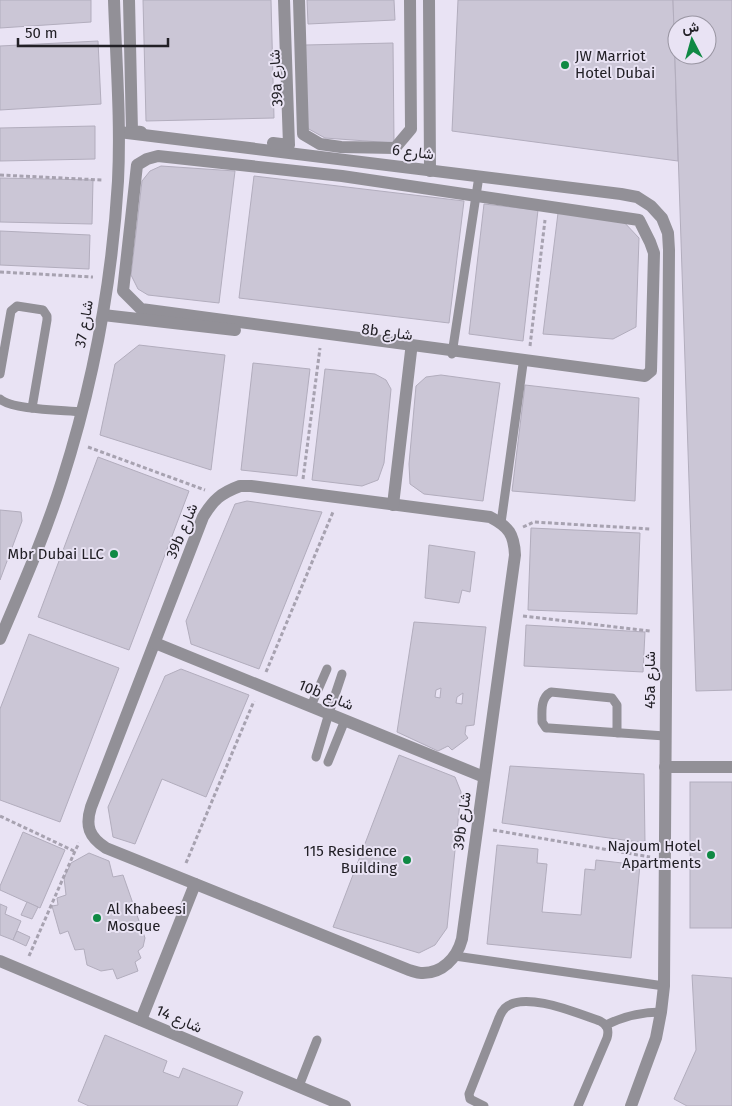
<svg xmlns="http://www.w3.org/2000/svg" width="732" height="1106" font-family="'Fira Sans',Vazirmatn,sans-serif">
<style>
.building{fill:#cbc6d6;stroke:#b2adbd;fill-rule:evenodd}
.lines{fill:none;stroke-linecap:round;stroke-linejoin:round}
.path{stroke:#a7a2b0;stroke-width:3;stroke-dasharray:4 2.5;stroke-linecap:butt}
.lane{stroke:#929097;stroke-width:9}
.street{stroke:#929097;stroke-width:12}
.poi-dot{fill:#0f8944;stroke:#e9e3f4;stroke-width:2}
.labels{text-anchor:middle;dominant-baseline:central;stroke-width:4;stroke-linejoin:round;paint-order:stroke}
.poi-label{font-size:15px;fill:#222026;stroke:#e9e3f4;text-anchor:end}
.street-label{font-size:15px;fill:#222026;stroke:#e9e3f4}
</style>
<rect width="100%" height="100%" fill="#e9e3f4"/>
<g class="building">
<path d="M0 0H91V22L0 28Z"/>
<path d="M143 0H271L274 118 146 121Z"/>
<path d="M307 0H394L395 20 308 24Z"/>
<path d="M458 0H673L678 161 452 131Z"/>
<path d="M673 0H732V690L696 691ZM677 25H707V55H677Z"/>
<path d="M98 41 101 104 0 110V46Z"/>
<path d="M393 43 394 143 325 138 307 128 305 45Z"/>
<path d="M95 126V159L0 161V128Z"/>
<path d="M161 166 235 171 219 303 148 295 138 289 131 275 142 181 150 171Z"/>
<path d="M254 176 464 201 449 323 239 298Z"/>
<path d="M0 178 93 180 92 224 0 222Z"/>
<path d="M484 204 538 210 523 341 469 334Z"/>
<path d="M558 213 622 220 639 238 636 327 613 339 543 334Z"/>
<path d="M0 231 90 235 89 269 0 265Z"/>
<path d="M139 345 225 355 211 470 100 435 115 364Z"/>
<path d="M253 363 310 369 297 476 241 470Z"/>
<path d="M325 369 375 374 386 380 391 389 384 463 378 480 362 486 312 480Z"/>
<path d="M441 375 500 383 483 501 424 494 410 484 409 464 416 386 426 377Z"/>
<path d="M525 385 639 398 635 501 512 491Z"/>
<path d="M98 457 189 491 129 650 38 617Z"/>
<path d="M247 501 322 512 259 669 191 644 186 621 235 504Z"/>
<path d="M0 510 21 512 22 521 0 580Z"/>
<path d="M531 528 640 533 637 614 528 610Z"/>
<path d="M429 545 475 552 470 592 462 590 459 603 425 598Z"/>
<path d="M414 622 486 627 474 725 466 726 465 734 468 738 452 750 448 746 438 751 397 732ZM441 688 440 698 435 697 436 690ZM463 693 462 704 456 703 457 697Z"/>
<path d="M526 625 645 632 643 672 524 666Z"/>
<path d="M29 634 119 668 60 822 0 800V709Z"/>
<path d="M181 669 249 695 206 797 162 779 135 844 113 837 108 807 165 676Z"/>
<path d="M399 755 455 777 461 792 447 928 435 945 419 953 333 927Z"/>
<path d="M510 766 644 774 645 843 502 823Z"/>
<rect x="690" y="782" width="42" height="146"/>
<path d="M23 832 65 850 40 908 0 890V886Z"/>
<path d="M497 845 538 849 537 863 547 864 542 912 581 915 585 869 595 870 596 860 640 865 631 958 487 944Z"/>
<path d="M89 853 109 861 113 877 123 875 145 938 143 947 138 951 141 958 135 962 138 971 117 979 113 969 101 971 87 965 84 949 75 950 68 931 60 934 52 906 58 905 57 898 66 895 64 878 71 863Z"/>
<path d="M27 902 38 907 32 919 21 915Z"/>
<path d="M0 904 7 907 5 914 21 921 13 940 0 935Z"/>
<path d="M17 931 30 937 26 946 13 940Z"/>
<path d="M692 975 732 978V1106H687L674 1099 696 1050Z"/>
<path d="M105 1035 167 1061 163 1072 179 1078 183 1068 243 1092 237 1106H89L78 1101Z"/>
</g>
<g class="lines">
<g class="path">
<path d="M0 175 102 180"/>
<path d="M0 272 93 277"/>
<path d="M530 346 545 220"/>
<path d="M88 447 205 490"/>
<path d="M303 479 320 348"/>
<path d="M523 527 534 522 651 529"/>
<path d="M523 616 650 631"/>
<path d="M266 672 333 512"/>
<path d="M0 816 74 851"/>
<path d="M493 830 650 857"/>
<path d="M186 863 254 701"/>
<path d="M29 956 75 851 79 843"/>
</g>
<g class="lane">
<path d="M452 354 479 176"/>
<path d="M0 374 11 311 17 306 43 310 47 316V320L32 408"/>
<path d="M0 399C11 410 65 410 82 412"/>
<path d="M501 523 523 364"/>
<path d="M311 706 327 669"/>
<path d="M617 733V705L612 698 551 692C540 698 542 712 542 722L546 728H549L665 736"/>
<path d="M316 757 329 713 342 674"/>
<path d="M328 762 345 720"/>
<path d="M455 956 664 986"/>
<path d="M606 1025C624 1016 641 1012 661 1012"/>
<path d="M299 1086 317 1040"/>
<path d="M484 1106 470 1099 469 1094 499 1018C500 1015 502 1011 505 1008 524 990 579 1014 600 1021 608 1025 609 1031 607 1038L578 1106"/>
</g>
<g class="street">
<path d="M129 0 132 131 141 132"/>
<path d="M299 0 303 134 320 144 341 147 395 148 411 129 410 0"/>
<path d="M429 0 430 171"/>
<path d="M119 132 621 194 637 197 651 206 662 218 668 233 669 250 664 986 661 1012 656 1038 631 1106"/>
<path d="M273 143 289 145 284 0"/>
<path d="M158 156 342 176 639 220 650 242 654 253 651 371 645 376 141 309 123 291 137 165 147 159Z"/>
<path d="M103 315 235 330"/>
<path d="M240 486H251L490 517C509 527 514 534 515 555L462 939C457 958 442 974 421 973 417 973 413 971 409 970L106 848C89 837 85 826 91 807L203 517C213 500 221 493 240 486Z"/>
<path d="M393 505 411 351"/>
<path d="M0 639C22 587 45 535 62 481 93 384 112 283 118 181 121 121 116 60 114 0"/>
<path d="M155 643 484 777"/>
<path d="M665 767H732"/>
<path d="M0 961 345 1106"/>
<path d="M141 1020 195 884"/>
</g>
</g>
<g class="poi-dot">
<circle cx="565" cy="65" r="5"/>
<circle cx="114" cy="554" r="5"/>
<circle cx="711" cy="855" r="5"/>
<circle cx="407" cy="860" r="5"/>
<circle cx="97" cy="918" r="5"/>
</g>
<g class="labels">
<g class="poi-label">
<text x="575" y="56" text-anchor="start">JW Marriot<tspan x="575" dy="17">Hotel Dubai</tspan></text>
<text x="104" y="554">Mbr Dubai LLC</text>
<text x="701" y="846">Najoum Hotel<tspan x="701" dy="17">Apartments</tspan></text>
<text x="397" y="851">115 Residence<tspan x="397" dy="17">Building</tspan></text>
<text x="107" y="909" text-anchor="start">Al Khabeesi<tspan x="107" dy="17">Mosque</tspan></text>
</g>
<g class="street-label">
<text transform="translate(276 78) rotate(-93)">39a شارع</text>
<text transform="translate(413 152) rotate(7)">شارع 6</text>
<text transform="translate(84 324) rotate(-80)">شارع 37</text>
<text transform="translate(387 332) rotate(7)">8b شارع</text>
<text transform="translate(182 531) rotate(-67)">39b شارع</text>
<text transform="translate(650 680) rotate(-90)">45a شارع</text>
<text transform="translate(326 695) rotate(22)">10b شارع</text>
<text transform="translate(462 821) rotate(-82)">39b شارع</text>
<text transform="translate(179 1019) rotate(23)">شارع 14</text>
</g>
</g>
<g transform="translate(692 40) rotate(354)"><circle r="24" fill="#e9e3f4" stroke="#9995a2"/>
<path d="M0-4L9 19L0 12L-9 19Z" fill="#0f8944"/>
<text y="-8" font-size="14" font-weight="bold" text-anchor="middle" fill="#222026">ش</text>
</g>
<path d="M18 38v8h150v-8" fill="none" stroke="#222026" stroke-width="2.5"/>
<text x="25" y="38" font-size="15" fill="#222026" stroke="#e9e3f4" stroke-width="4" paint-order="stroke">50 m</text>
</svg>
